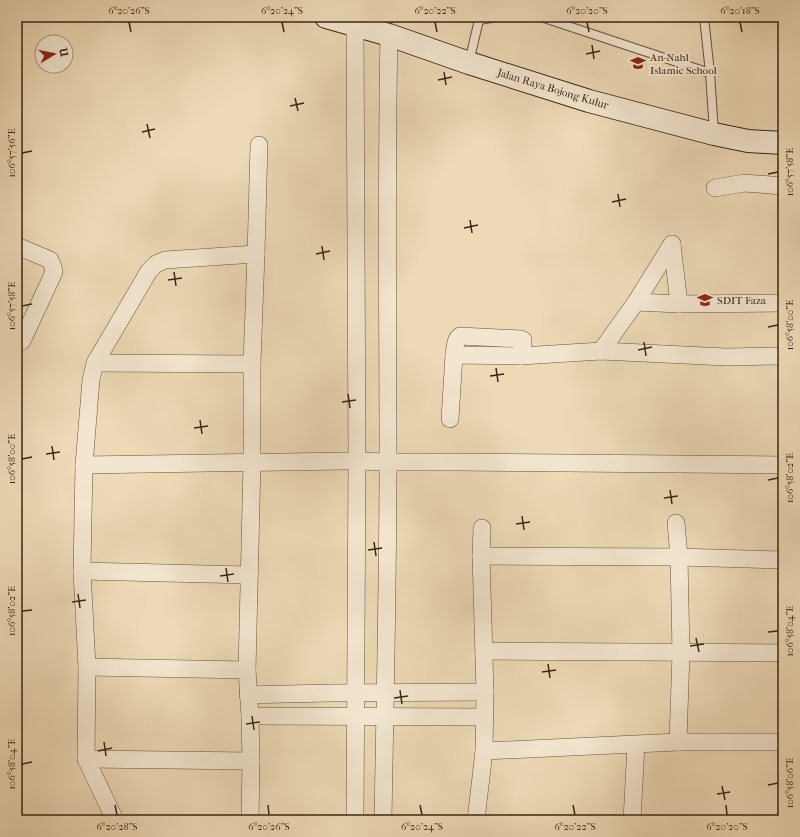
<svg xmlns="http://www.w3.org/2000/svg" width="800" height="837" font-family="'IM FELL French Canon',serif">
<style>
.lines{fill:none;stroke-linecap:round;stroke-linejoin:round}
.service-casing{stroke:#68523c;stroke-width:10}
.minor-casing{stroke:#68523c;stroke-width:18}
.secondary-casing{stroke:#3c2514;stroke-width:24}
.service{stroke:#f3e6d0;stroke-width:8}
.minor{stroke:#f3e6d0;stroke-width:17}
.secondary{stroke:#f3e6d0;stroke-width:22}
.ticks{fill:none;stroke:#3c2514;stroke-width:1.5}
.labels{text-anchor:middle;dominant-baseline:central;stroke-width:4;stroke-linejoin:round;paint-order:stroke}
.poi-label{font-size:11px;fill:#3c2514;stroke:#f3e6d0;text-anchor:start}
.street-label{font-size:11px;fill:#3c2514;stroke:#f3e6d0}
.neatline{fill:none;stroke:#3c2514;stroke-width:1.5}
.ticks-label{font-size:10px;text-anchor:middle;fill:#3c2514}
</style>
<rect width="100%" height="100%" fill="#edd9b6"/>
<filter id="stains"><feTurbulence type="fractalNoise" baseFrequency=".005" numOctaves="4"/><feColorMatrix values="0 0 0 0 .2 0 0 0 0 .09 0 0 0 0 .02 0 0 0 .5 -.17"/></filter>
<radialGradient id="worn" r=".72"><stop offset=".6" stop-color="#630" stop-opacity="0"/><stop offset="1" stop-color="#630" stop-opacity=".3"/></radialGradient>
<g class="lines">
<g class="service-casing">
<g id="service">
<path d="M541 17 710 73"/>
<path d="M704 17 710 73 714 133"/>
<path d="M469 62 479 20 497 17"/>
</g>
</g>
<g class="minor-casing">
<g id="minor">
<path d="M355 25 357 461 355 820"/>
<path d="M715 188 744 183 783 186"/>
<path d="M672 244 679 304"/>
<path d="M17 246 50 260 53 267 54 272 22 341 17 343"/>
<path d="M636 302 679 304 783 303"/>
<path d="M601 351 636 302 672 244"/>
<path d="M454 355C455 349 455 339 460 336L521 339 523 340V343L521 356"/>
<path d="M95 363 252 364"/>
<path d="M450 419 454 355 521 356 601 351 726 357 783 356"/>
<path d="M357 461 388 462H459L783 465"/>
<path d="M84 465 345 461"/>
<path d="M676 523 679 557 681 653 678 742"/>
<path d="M481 556 679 557 783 560"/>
<path d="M82 571 249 575"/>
<path d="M485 651 783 653"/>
<path d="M87 667 247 670"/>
<path d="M248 695 329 693 485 692"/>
<path d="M250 716 485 717"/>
<path d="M484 751 678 742H783"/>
<path d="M86 759 251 761"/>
<path d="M115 820 86 759 87 667 82 571 84 465 91 380 95 363 149 271 156 264 165 260 256 254"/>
<path d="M250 820 251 761 250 716 247 670 252 463V364L256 254 259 145"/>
<path d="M383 820C385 700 388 581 388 461 388 319 386 177 389 35"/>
<path d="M476 820 484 751 485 692 481 556 482 528"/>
<path d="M632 820 636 745"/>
</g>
</g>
<g class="secondary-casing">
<path id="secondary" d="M326 17 389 35 469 63 589 101 714 134 748 141 783 143"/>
</g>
<use href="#service" class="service"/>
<use href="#minor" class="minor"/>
<use href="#secondary" class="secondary"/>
</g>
<path class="ticks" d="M129 22 131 32M282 22 284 32M435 22 437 32M587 22 589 32M740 22 742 32M592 45 594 59M586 54 600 51M444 72 446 85M438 80 452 77M295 98 298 111M290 106 304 103M147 124 150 138M142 132 155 129M22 153 32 151M768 174 778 172M618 194 620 207M612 202 626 199M470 220 472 233M464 228 478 225M322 246 324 260M316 254 330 251M174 272 176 286M168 280 182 278M22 306 32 304M768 327 778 325M644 342 646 356M638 350 652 347M496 368 498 382M490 376 504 374M348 394 350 408M342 402 356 400M200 420 202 434M194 428 208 426M52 446 54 460M46 454 60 452M22 459 32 457M768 480 778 478M670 490 672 504M664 498 678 496M522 516 524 530M516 524 530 522M374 542 376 556M368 550 382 548M226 568 228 582M220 576 234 574M78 594 80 608M72 602 86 600M22 611 32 610M768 632 778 631M696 638 699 652M690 646 704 644M548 664 550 678M542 672 556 670M400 690 402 704M394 698 408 696M252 716 254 730M246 724 260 722M104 742 106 756M98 751 112 748M22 764 32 762M768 785 778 783M722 786 725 800M717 794 730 792M115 805 117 815M268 805 269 815M420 805 422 815M573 805 575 815M726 805 727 815"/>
<defs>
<g id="school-bare" transform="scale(1.2)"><path d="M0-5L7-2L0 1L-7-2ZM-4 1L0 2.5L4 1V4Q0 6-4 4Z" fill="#8f2418" stroke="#f3e6d0" stroke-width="2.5" paint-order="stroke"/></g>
</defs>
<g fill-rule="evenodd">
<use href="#school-bare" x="638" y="63"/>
<use href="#school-bare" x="705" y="300"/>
</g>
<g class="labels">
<g class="poi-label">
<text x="650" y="57">An-Nahl<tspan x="650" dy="13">Islamic School</tspan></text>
<text x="717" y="300">SDIT Faza</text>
</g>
<g class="street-label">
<text transform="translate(553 89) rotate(17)">Jalan Raya Bojong Kulur</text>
</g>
</g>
<rect width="800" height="837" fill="none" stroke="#edd9b6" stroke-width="44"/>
<g transform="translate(54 54) rotate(80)"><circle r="19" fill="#f3e6d0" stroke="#aa9985"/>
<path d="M0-3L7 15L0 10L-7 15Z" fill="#8f2418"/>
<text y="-6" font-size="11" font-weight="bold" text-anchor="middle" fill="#3c2514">U</text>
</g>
<rect x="22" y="22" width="756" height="793" class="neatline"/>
<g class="ticks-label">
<text x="129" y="14">6°20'26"S</text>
<text x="282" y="14">6°20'24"S</text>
<text x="435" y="14">6°20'22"S</text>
<text x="587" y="14">6°20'20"S</text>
<text x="740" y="14">6°20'18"S</text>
<text transform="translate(11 153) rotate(-90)" y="4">106°57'56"E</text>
<text transform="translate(789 172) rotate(-90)" y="4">106°57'58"E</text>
<text transform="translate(11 306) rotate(-90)" y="4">106°57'58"E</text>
<text transform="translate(789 325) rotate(-90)" y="4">106°58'00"E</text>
<text transform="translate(11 459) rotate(-90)" y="4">106°58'00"E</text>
<text transform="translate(789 478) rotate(-90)" y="4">106°58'02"E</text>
<text transform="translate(11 611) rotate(-90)" y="4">106°58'02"E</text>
<text transform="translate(789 631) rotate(-90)" y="4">106°58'04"E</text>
<text transform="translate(11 764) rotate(-90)" y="4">106°58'04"E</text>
<text transform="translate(789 783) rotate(-90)" y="4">106°58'06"E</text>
<text x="117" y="830">6°20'28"S</text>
<text x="269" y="830">6°20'26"S</text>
<text x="422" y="830">6°20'24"S</text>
<text x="575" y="830">6°20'22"S</text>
<text x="727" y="830">6°20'20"S</text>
</g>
<rect width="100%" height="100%" filter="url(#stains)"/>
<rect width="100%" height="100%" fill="url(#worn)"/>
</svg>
